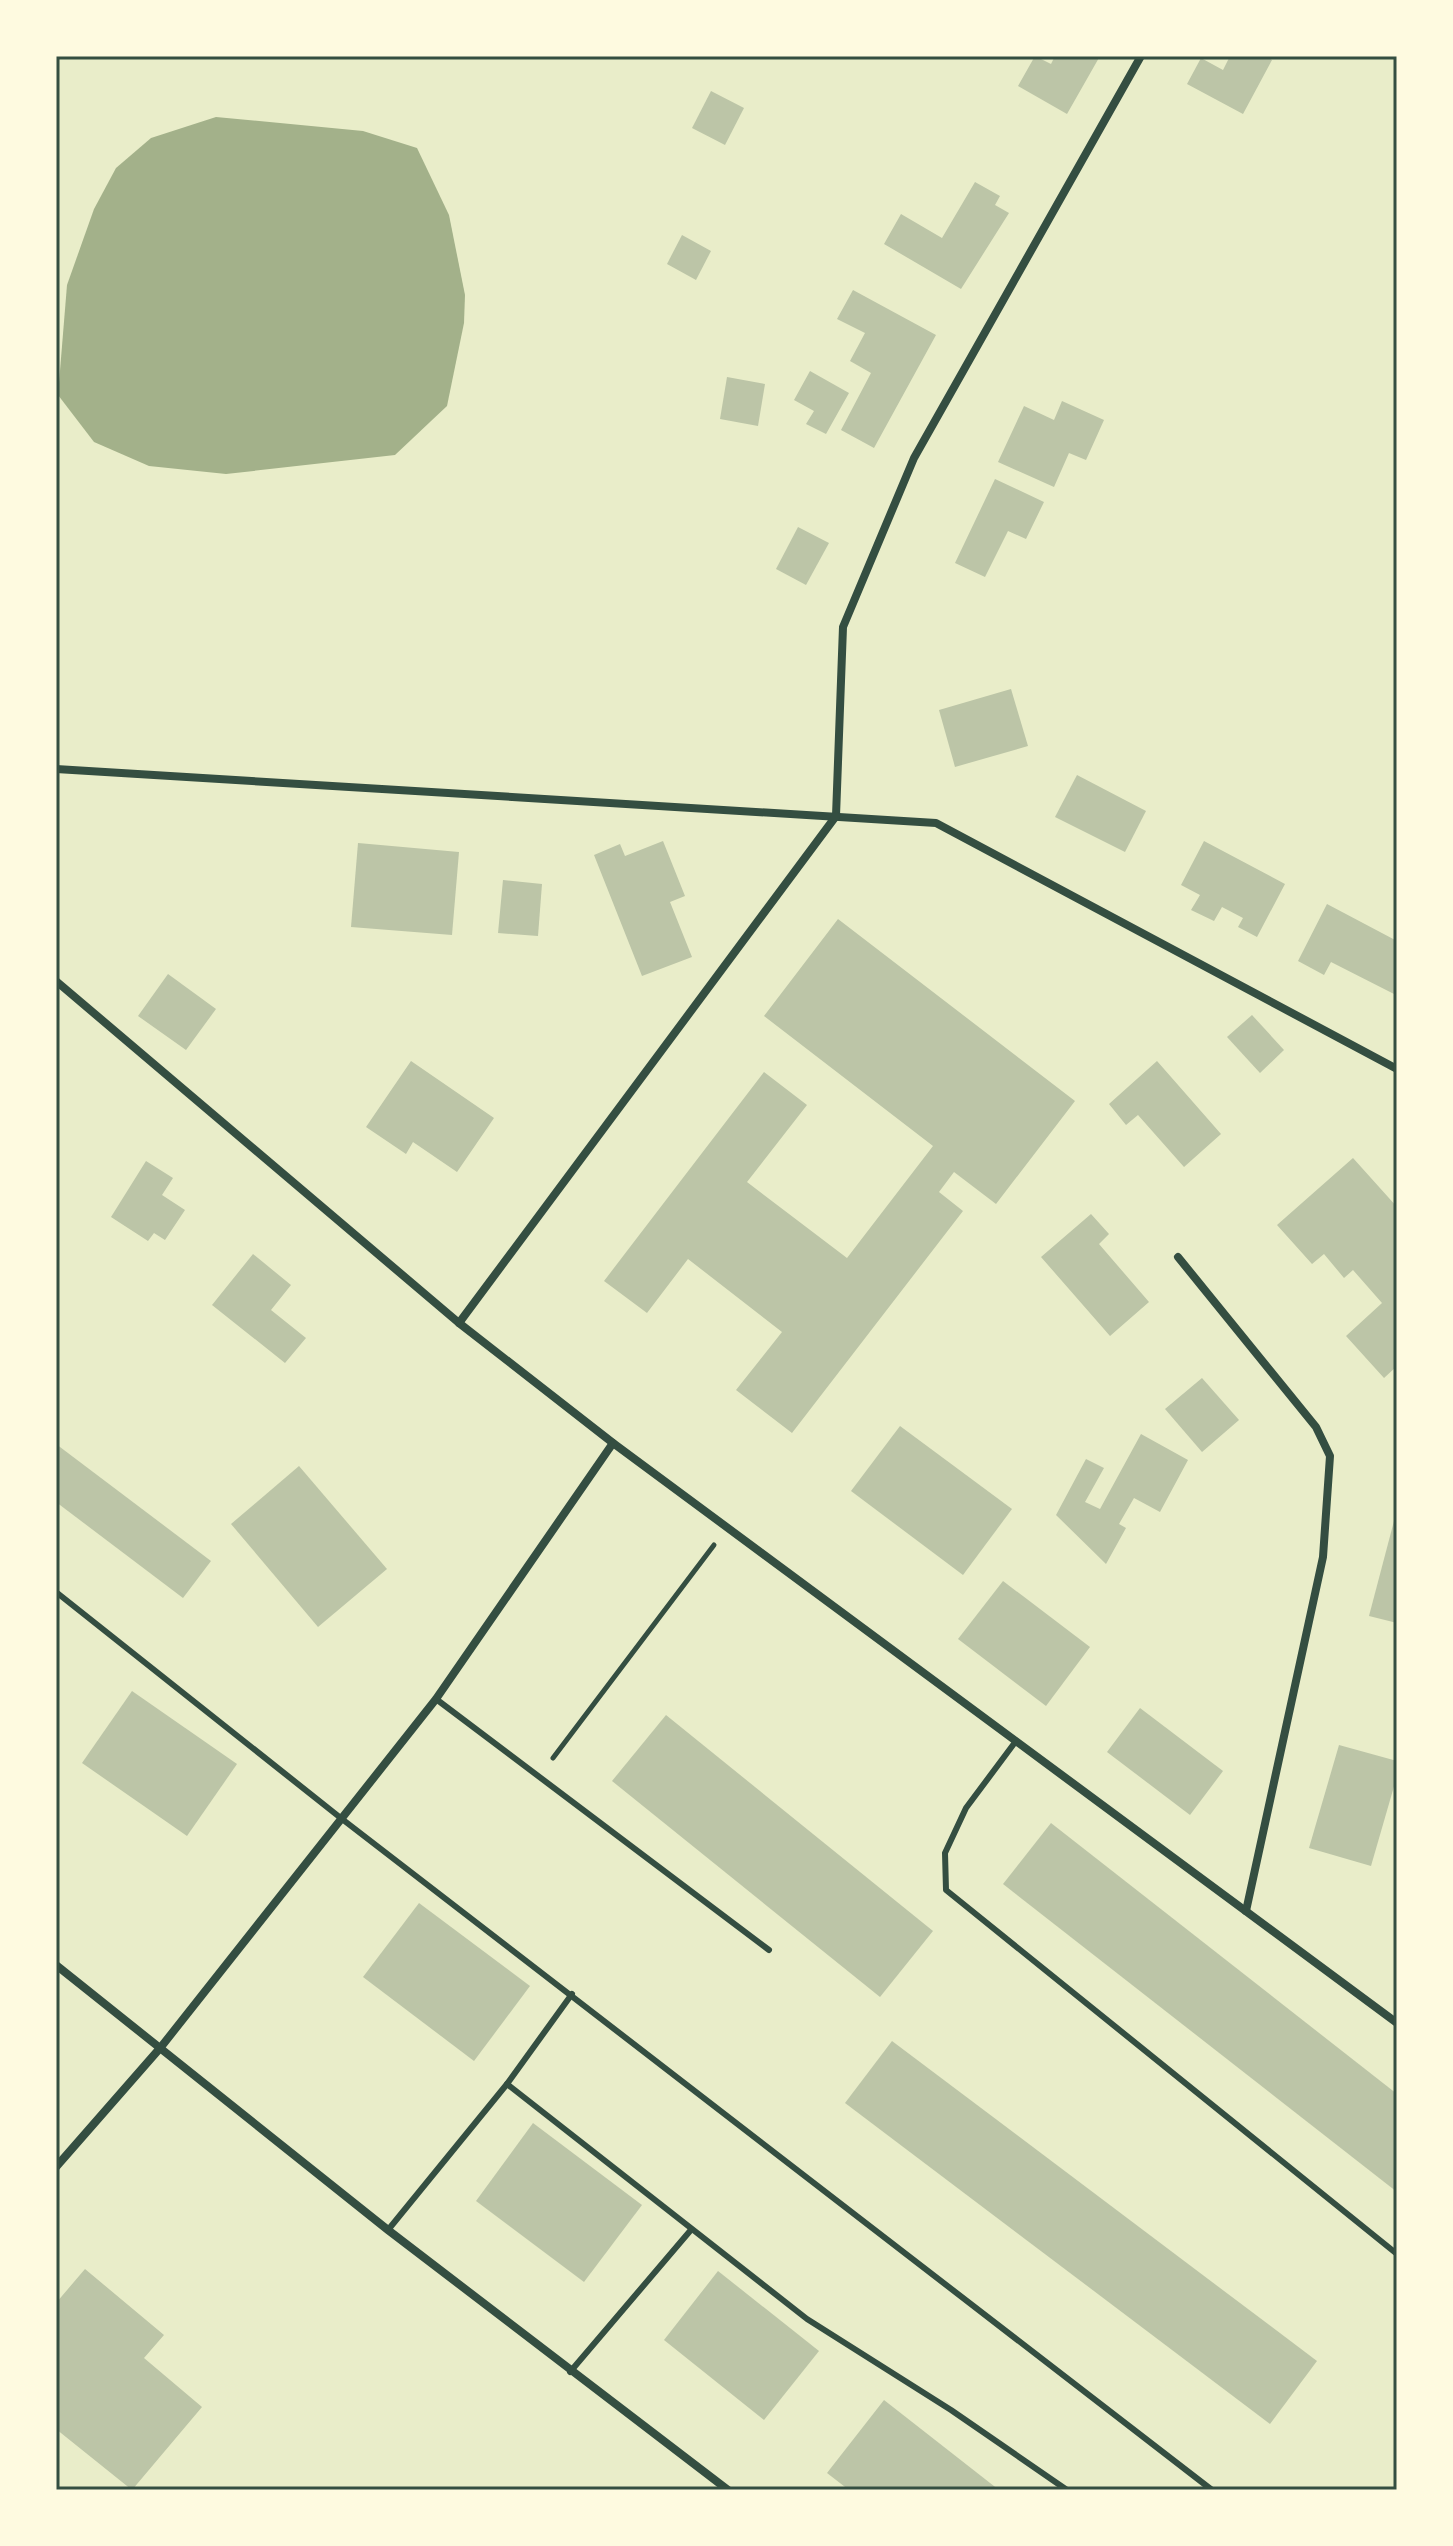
<svg xmlns="http://www.w3.org/2000/svg" width="1453" height="2546" font-family="Rubik,sans-serif">
<style>
.water{fill:#a3b18a}
.building{fill:#bcc5a7}
.lines{fill:none;stroke-linecap:round;stroke-linejoin:round}
.path{stroke:#344e41;stroke-width:5}
.service{stroke:#344e41;stroke-width:6}
.minor{stroke:#344e41;stroke-width:8}
.neatline{fill:none;stroke:#344e41;stroke-width:3}
</style>
<rect width="100%" height="100%" fill="#e9edc9"/>
<path class="water" d="M216 117 363 131 417 148 449 215 465 295 464 323 447 406 395 455 226 474 149 466 94 442 58 395 67 285 94 209 116 168 151 138Z"/>
<g class="building">
<path d="M1035 56 1051 64 1055 56H1100L1067 114 1018 86Z"/>
<path d="M1230 56H1265L1272 60 1243 114 1187 84 1201 58 1223 70Z"/>
<path d="M711 91 744 108 725 145 692 128Z"/>
<path d="M975 182 1000 196 995 205 1009 213 961 289 884 244 901 214 942 238Z"/>
<path d="M682 235 711 251 696 280 667 264Z"/>
<path d="M853 290 936 335 874 448 841 430 871 373 850 361 865 333 837 319Z"/>
<path d="M810 371 849 393 826 434 806 424 814 411 794 400Z"/>
<path d="M727 377 765 384 758 426 720 419Z"/>
<path d="M1062 401 1104 420 1086 460 1069 453 1054 487 998 462 1024 406 1054 420Z"/>
<path d="M995 479 1044 502 1026 539 1008 531 985 577 955 563Z"/>
<path d="M798 527 829 543 806 585 776 569Z"/>
<path d="M1011 689 1028 746 955 767 939 710Z"/>
<path d="M1077 775 1146 811 1125 852 1055 817Z"/>
<path d="M663 841 685 896 670 902 692 957 642 976 594 855 620 844 625 856Z"/>
<path d="M1204 841 1285 884 1257 937 1238 927 1243 918 1222 907 1214 921 1191 910 1200 895 1181 885Z"/>
<path d="M358 843 459 852 452 935 351 927Z"/>
<path d="M503 880 542 884 538 936 498 933Z"/>
<path d="M1327 904 1397 941 1394 994 1331 962 1324 975 1298 961Z"/>
<path d="M838 919 1075 1101 996 1204 954 1172 939 1192 963 1211 792 1433 736 1390 782 1332 688 1259 647 1313 604 1281 764 1072 807 1105 747 1182 847 1258 933 1146 764 1016Z"/>
<path d="M168 974 216 1009 186 1050 138 1016Z"/>
<path d="M1252 1015 1284 1050 1260 1073 1227 1037Z"/>
<path d="M411 1061 494 1118 457 1172 413 1142 406 1154 366 1127Z"/>
<path d="M1157 1061 1221 1134 1184 1167 1138 1115 1126 1125 1109 1104Z"/>
<path d="M1353 1158 1397 1207V1366L1384 1378 1346 1336 1382 1303 1353 1270 1344 1278 1324 1254 1312 1264 1277 1225Z"/>
<path d="M146 1161 173 1178 162 1195 185 1210 165 1240 154 1233 148 1241 111 1217Z"/>
<path d="M1091 1214 1109 1234 1099 1244 1149 1302 1110 1336 1041 1257Z"/>
<path d="M253 1254 291 1285 271 1310 306 1338 285 1363 212 1305Z"/>
<path d="M1202 1378 1239 1420 1202 1452 1165 1409Z"/>
<path d="M900 1426 1012 1509 963 1575 851 1491Z"/>
<path d="M1141 1434 1188 1460 1160 1512 1134 1498 1119 1524 1126 1528 1106 1564 1056 1515 1086 1459 1104 1468 1085 1502 1100 1509Z"/>
<path d="M56 1444 211 1561 183 1598 56 1502Z"/>
<path d="M299 1466 387 1569 318 1627 231 1524Z"/>
<path d="M1394 1521 1397 1522V1623L1369 1616Z"/>
<path d="M1003 1581 1090 1647 1046 1706 958 1639Z"/>
<path d="M132 1691 237 1764 187 1836 82 1763Z"/>
<path d="M1140 1708 1223 1771 1190 1815 1107 1752Z"/>
<path d="M666 1715 933 1931 880 1997 612 1781Z"/>
<path d="M1339 1745 1397 1761V1776L1371 1866 1309 1848Z"/>
<path d="M1051 1823 1397 2094V2192L1003 1884Z"/>
<path d="M419 1903 530 1986 474 2061 363 1977Z"/>
<path d="M892 2041 1317 2361 1270 2424 845 2103Z"/>
<path d="M533 2123 642 2205 584 2282 476 2201Z"/>
<path d="M85 2269 164 2335 144 2358 202 2407 132 2490 56 2429V2303Z"/>
<path d="M718 2271 819 2351 764 2420 664 2340Z"/>
<path d="M884 2400 999 2490H849L827 2473Z"/>
</g>
<g class="lines">
<g class="path">
<path d="M553 1758 714 1545"/>
<path d="M1390 2490H1397"/>
</g>
<g class="service">
<path d="M56 1592 342 1819 1212 2490"/>
<path d="M436 1699 769 1950"/>
<path d="M1016 1741 966 1808 945 1853 946 1890 1397 2254"/>
<path d="M507 2084 572 1994"/>
<path d="M388 2230 507 2084 807 2319 951 2410 1067 2490"/>
<path d="M570 2372 690 2231"/>
</g>
<g class="minor">
<path d="M56 769 936 823 1397 1069"/>
<path d="M836 816 843 627 914 458 1141 56"/>
<path d="M56 981 459 1323 613 1443 1397 2023"/>
<path d="M1178 1257 1316 1427 1330 1456 1323 1557 1246 1911"/>
<path d="M459 1323 836 816"/>
<path d="M56 1965 388 2230 728 2490"/>
<path d="M56 2167 161 2047 436 1699 613 1443"/>
</g>
</g>
<rect width="1453" height="2546" fill="none" stroke="#fefae0" stroke-width="116"/>
<rect x="58" y="58" width="1337" height="2430" class="neatline"/>
</svg>
